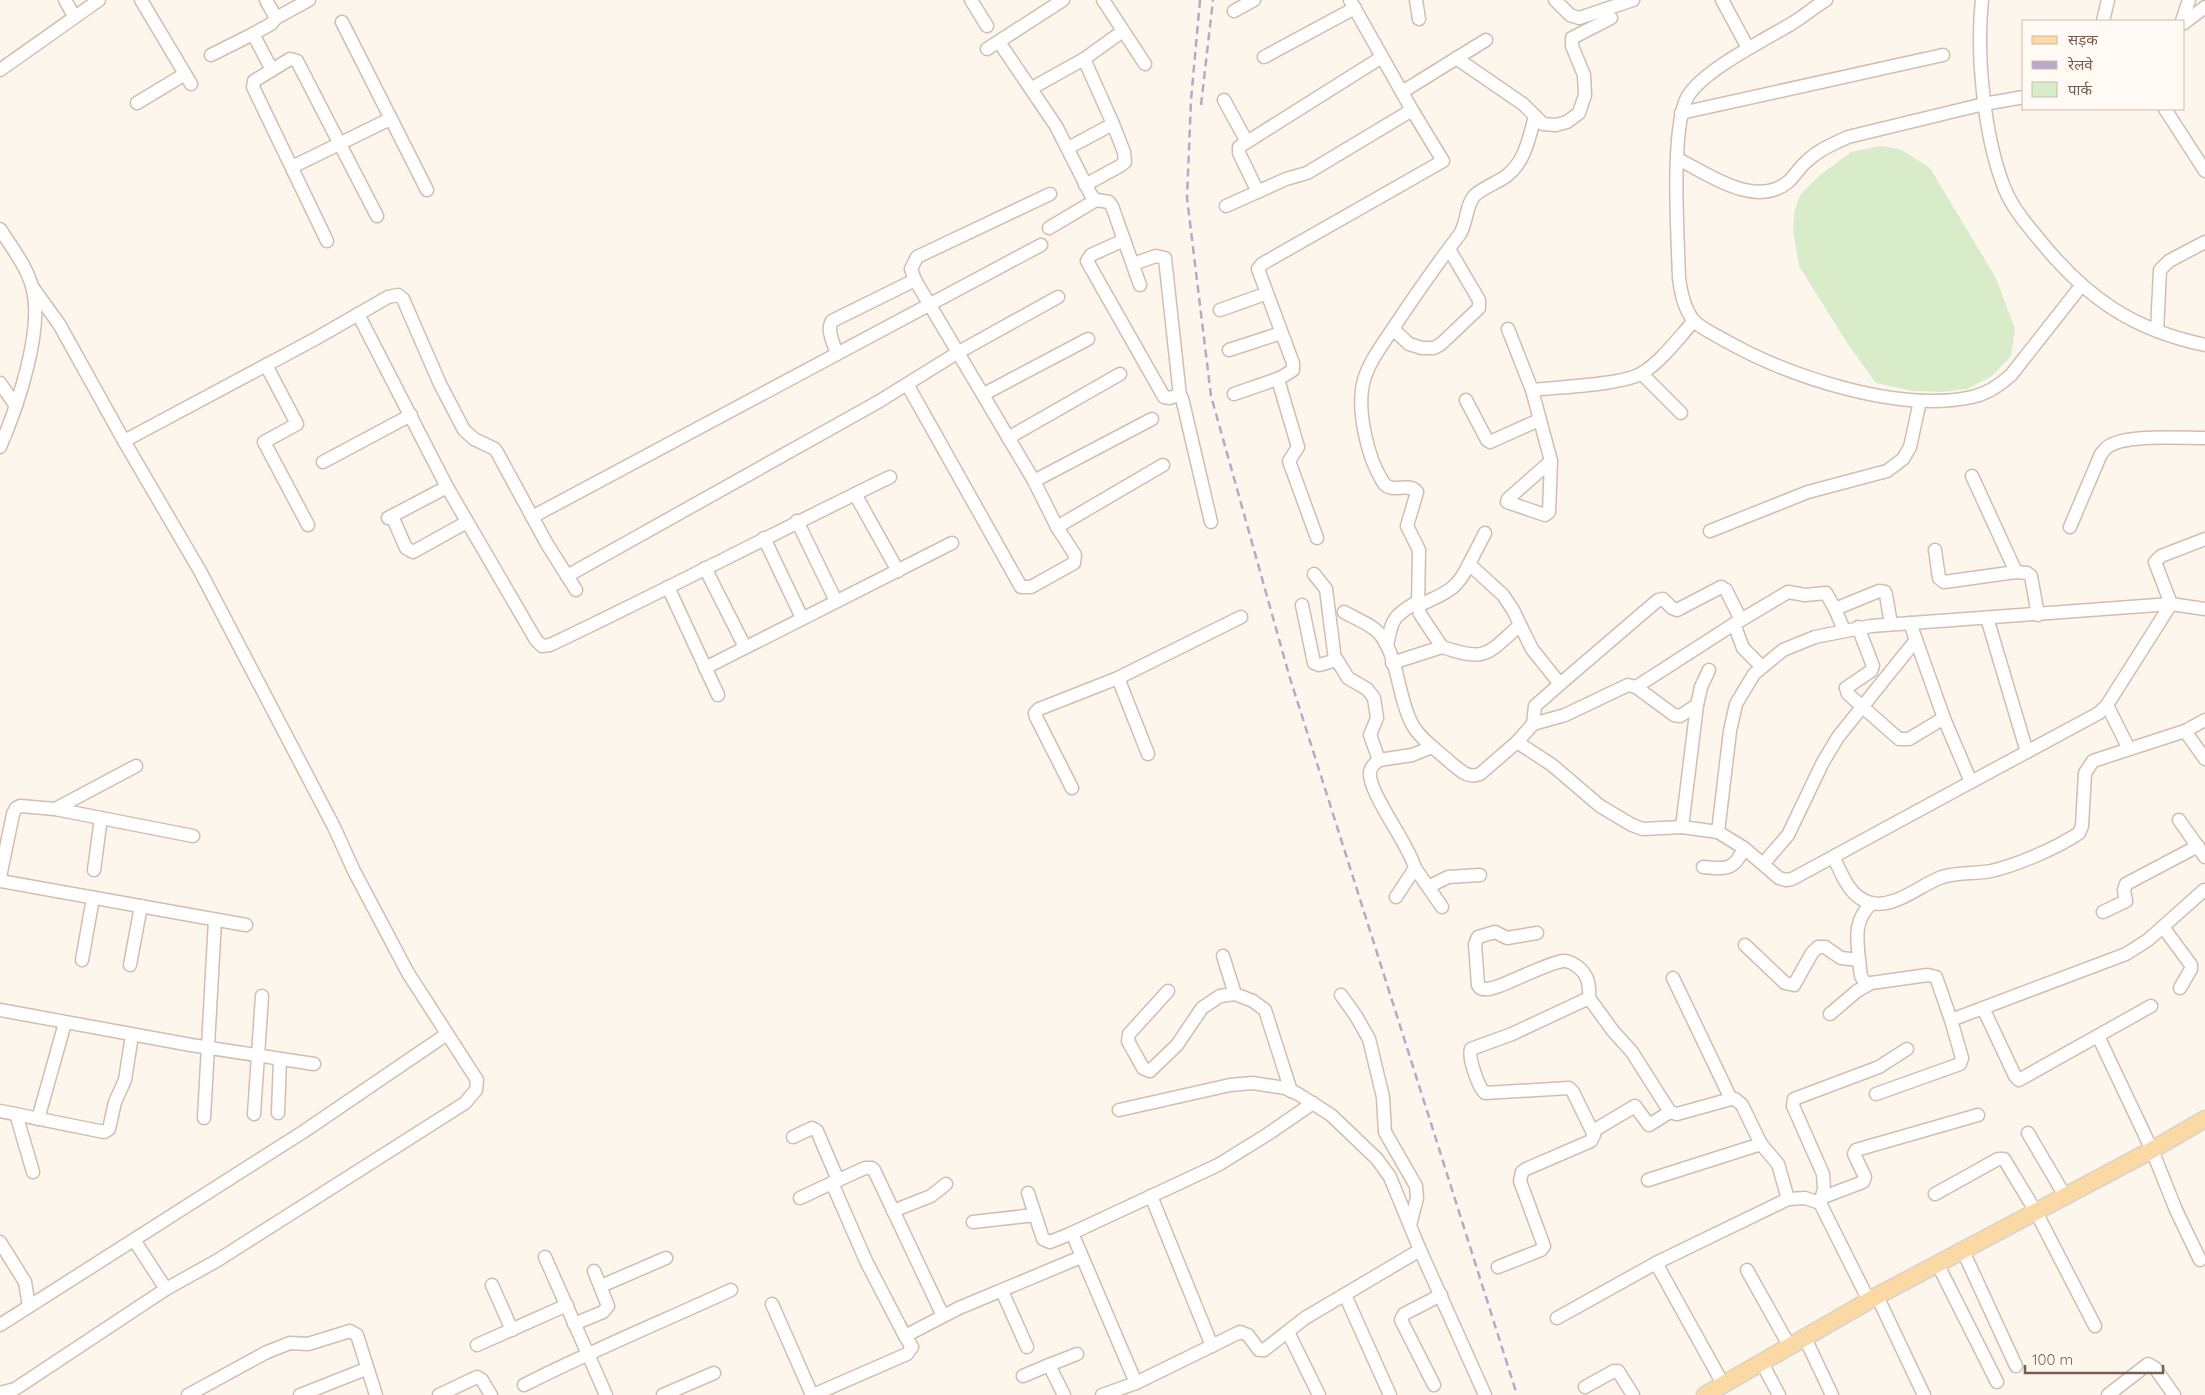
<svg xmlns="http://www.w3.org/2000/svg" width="2205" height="1395" font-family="Quicksand,'Noto Sans Devanagari',sans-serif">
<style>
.green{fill:#d8ecc9}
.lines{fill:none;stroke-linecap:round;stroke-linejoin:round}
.minor-casing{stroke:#d1beb0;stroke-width:15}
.major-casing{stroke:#dad1cd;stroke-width:19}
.minor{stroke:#fff;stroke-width:12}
.major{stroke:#fbd9a5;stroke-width:16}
.rail{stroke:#b9a8c9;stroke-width:2.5;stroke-dasharray:8 5;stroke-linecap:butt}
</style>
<rect width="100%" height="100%" fill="#fdf6ec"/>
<path class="green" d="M1881 146 1900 149 1930 168 1996 278 2015 329 2011 356 1992 376 1967 389 1942 392 1913 391 1876 383 1849 346 1799 266 1793 230 1794 212 1800 195 1819 176 1851 152Z"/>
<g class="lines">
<g class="minor-casing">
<g id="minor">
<path d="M65 0 74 16"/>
<path d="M141 0 191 84"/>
<path d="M266 0 276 18 271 24 253 34 272 70 290 59 297 61 377 216"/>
<path d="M971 0 987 26"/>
<path d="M1103 0 1145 64"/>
<path d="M1416 0 1419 19"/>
<path d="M1555 0 1570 15 1579 18 1633 0"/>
<path d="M1722 0 1748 48"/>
<path d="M1826 0C1814 7 1803 17 1791 24 1764 40 1704 70 1688 96 1670 125 1678 240 1679 278 1681 293 1684 309 1694 321 1702 329 1716 335 1726 341 1790 377 1899 413 1972 397 1987 394 2000 385 2011 375L2081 286"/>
<path d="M1982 0C1976 54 1984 136 2004 187 2012 208 2028 226 2042 243 2088 299 2134 330 2205 345"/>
<path d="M1234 11 1254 0"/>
<path d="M276 18 309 0"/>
<path d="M2103 21 2108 0"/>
<path d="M2182 21 2189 0"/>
<path d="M342 22 427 190"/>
<path d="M2184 23 2205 7"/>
<path d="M999 42 1056 126 1091 195 1096 200 1109 202 1112 206 1140 285"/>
<path d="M987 49 1063 0"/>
<path d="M211 55 253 34"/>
<path d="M1264 57 1355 8"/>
<path d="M1456 58 1523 104 1543 124 1556 125 1567 122 1579 113 1585 95 1584 75 1572 46V38L1611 18"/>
<path d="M0 70 99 0"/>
<path d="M272 70 254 81 253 87 327 241"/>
<path d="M1032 88 1084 59"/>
<path d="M1402 92 1486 40"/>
<path d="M1224 100 1247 142"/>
<path d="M137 103 185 74"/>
<path d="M2165 109 2205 171"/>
<path d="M1681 113 1943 55"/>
<path d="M1068 148 1113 124 1084 59 1123 31"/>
<path d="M1678 159C1708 174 1755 209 1788 182 1794 177 1799 168 1806 162 1818 150 1833 144 1848 137L1984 104 2024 97"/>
<path d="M292 167 390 119"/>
<path d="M1085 185 1120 166 1125 162 1124 152 1113 124"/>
<path d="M1258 192 1239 153V147L1382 57"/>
<path d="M1226 206 1286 179 1307 173 1412 110"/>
<path d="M1049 228 1096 200"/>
<path d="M0 229C12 248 28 268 33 290 43 332 17 408 0 447"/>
<path d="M1124 240 1091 255 1087 261 1164 397 1170 398 1178 395 1182 398 1211 522"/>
<path d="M1133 264 1156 256 1165 258 1180 396"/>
<path d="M1220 310 1265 294"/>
<path d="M358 314 447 487 536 640 542 646 550 645C664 591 776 532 890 477"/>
<path d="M1393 329 1409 344 1422 348H1434L1441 344 1479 308V300L1449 249"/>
<path d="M1508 329 1532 390"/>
<path d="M2157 331 2160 270 2169 261 2205 242"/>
<path d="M1229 350 1281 333"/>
<path d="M837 354C834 344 826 330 832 321L915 280 911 269 917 257 1050 194"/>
<path d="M266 365 297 424 264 442 308 525"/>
<path d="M1642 374 1681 413"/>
<path d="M0 383 16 406"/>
<path d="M907 384 1021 587H1031L1074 563 1075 555 1057 527 1034 481 915 280"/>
<path d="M984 394 1088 339"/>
<path d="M1234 394 1280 378"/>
<path d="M1466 400 1487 440 1490 442 1539 420"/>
<path d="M1008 438 1120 374"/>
<path d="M124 441 315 339 388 297 398 295 403 299 440 384 464 430 474 439 495 449 498 454 547 544 576 590"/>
<path d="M1551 461 1508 499 1507 502 1545 515 1549 512 1551 461 1532 390C1557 387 1623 385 1642 373 1661 362 1679 337 1694 321"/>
<path d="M323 462 411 415"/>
<path d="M1972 476 2016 572"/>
<path d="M1034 481 1152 419"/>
<path d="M855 494 898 571"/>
<path d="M392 516 406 548 413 552 467 522"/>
<path d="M532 517 1041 245"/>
<path d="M388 518 447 487"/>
<path d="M797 521 836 601"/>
<path d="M1057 527 1163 465"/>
<path d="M2070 527 2101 454C2104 451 2106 447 2109 446 2127 434 2182 438 2205 438"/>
<path d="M1710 531 1808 492 1887 471 1903 459 1910 447 1920 401"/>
<path d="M764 538 802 618"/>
<path d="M1317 538 1289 461 1298 447 1279 383 1280 378 1293 370V363L1258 269 1262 264 1443 161 1412 110 1350 0"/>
<path d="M1935 550 1939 578 1944 582 2016 572 2027 573 2031 576 2038 615"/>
<path d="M1469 564 1485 533"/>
<path d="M705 568 745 647"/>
<path d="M1314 574 1326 589 1335 660"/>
<path d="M567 576 878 402 957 353 1058 297"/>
<path d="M668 587 718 695"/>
<path d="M1302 605 1314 663 1319 665 1337 660 1348 678 1367 689 1374 698 1377 718 1370 735 1379 760 1412 755 1432 747"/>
<path d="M1418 606C1444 593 1456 592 1469 564L1503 595 1513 610 1532 649 1560 684 1535 706 1533 724 1517 742"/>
<path d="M1344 612C1356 619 1374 625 1382 637 1399 662 1398 698 1412 724 1420 739 1438 751 1450 762 1460 770 1467 779 1480 774L1517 742 1552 765 1600 806 1632 825 1643 829 1682 827 1718 832 1730 731 1736 704 1754 674 1783 650 1815 637 1871 626 2171 604 2205 609"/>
<path d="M1987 618 2027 752"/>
<path d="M1741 620 1788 592 1805 595 1826 593 1835 609"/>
<path d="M1858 627 1873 666 1871 671 1846 688 1848 694 1899 739H1909L1944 718"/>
<path d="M1844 630 1835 609 1879 591 1885 592 1886 595 1891 624"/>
<path d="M1387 646C1392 618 1393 617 1418 601"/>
<path d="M1442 647C1487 662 1486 655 1520 625"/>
<path d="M1392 663 1442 647 1420 614 1418 606 1419 550 1407 526 1417 492C1409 481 1391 495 1383 482 1367 457 1356 408 1364 380 1369 362 1382 345 1392 330 1414 297 1436 265 1460 234 1467 223 1466 204 1475 195 1483 188 1496 183 1505 177 1525 163 1529 138 1535 116"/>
<path d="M705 668 952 543"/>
<path d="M1118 678 1148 754"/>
<path d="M1560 684 1658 600 1663 599 1672 608 1677 610 1721 587 1726 590 1741 620 1734 624 1743 648 1762 667"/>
<path d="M1636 687 1734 624"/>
<path d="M2107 705 2129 749"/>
<path d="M2205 720 2185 731 2205 759"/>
<path d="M1533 724 1565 715 1628 685 1636 687 1674 715 1680 716 1697 705"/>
<path d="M1379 760C1375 763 1371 767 1370 772 1367 791 1410 846 1415 868L1396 897"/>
<path d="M1971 782 2099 713 2107 705 2171 604 2155 562 2161 556 2205 539"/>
<path d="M1072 788 1036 717 1035 713 1039 709 1118 678 1241 617"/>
<path d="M55 809 136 766"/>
<path d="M2179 820 2205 857"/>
<path d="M1682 827 1697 705 1701 687 1709 670"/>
<path d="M1718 832 1744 848 1779 878 1786 880 1792 879 1971 782 1945 721 1910 623"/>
<path d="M1834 858C1842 875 1850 898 1871 903 1896 908 1920 885 1942 877 1958 872 1975 874 1991 871 2017 865 2057 848 2079 833L2082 826 2085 773 2093 761 2185 731"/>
<path d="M1763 864 1788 835 1823 762 1838 737 1916 640"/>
<path d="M1703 867C1726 869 1734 871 1744 848"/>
<path d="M1415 868 1442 907"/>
<path d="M94 870 101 818"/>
<path d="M0 877 13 814 16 808 20 806 55 809 193 836"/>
<path d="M0 881 246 925"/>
<path d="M1428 887 1448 877 1480 875"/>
<path d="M2103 912 2126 901 2124 890 2126 884 2198 846"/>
<path d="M2163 927 2191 965V969L2180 988"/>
<path d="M1537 933 1507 938 1495 932 1478 937 1475 944 1478 985 1480 988C1487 991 1492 988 1499 986 1513 981 1553 961 1564 961 1569 961 1574 964 1578 967 1588 975 1590 985 1589 998"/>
<path d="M1745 945 1785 983 1794 985 1812 953 1818 947H1825L1841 958 1859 960"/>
<path d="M1223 956 1235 994"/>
<path d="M82 960 93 898"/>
<path d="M130 965 141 906"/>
<path d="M1673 978 1731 1099H1735L1742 1105 1761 1144 1778 1164 1788 1199"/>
<path d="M1866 985 1861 976 1860 969C1858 944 1851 922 1872 903"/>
<path d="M1168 991 1129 1034 1128 1041 1143 1068 1150 1071 1177 1045 1202 1008 1220 996 1235 994 1253 1001 1265 1010 1291 1091"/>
<path d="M1341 995 1356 1016 1369 1039 1383 1097 1385 1132 1416 1186 1417 1198 1410 1225"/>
<path d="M1983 1008 2015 1076 2019 1080 2151 1006"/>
<path d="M0 1010 191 1045 314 1064"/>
<path d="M1830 1014 1857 991 1871 983 1928 975 1936 977 1951 1020"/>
<path d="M2098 1036 2152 1150 2176 1210 2200 1260"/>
<path d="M1876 1094 1960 1064 1962 1058 1951 1020 2126 954 2148 940 2204 890"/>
<path d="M1313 1103 1268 1134 1218 1165 1072 1233 1136 1383 1240 1332 1248 1335 1259 1350H1264L1305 1318 1420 1250"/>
<path d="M1119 1110 1230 1085 1253 1083 1285 1088 1298 1094 1331 1115 1377 1159 1390 1177 1420 1250 1485 1395"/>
<path d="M0 1111 104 1132 109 1129 115 1102 125 1080 132 1035"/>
<path d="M278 1113 280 1059"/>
<path d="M16 1114 33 1172"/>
<path d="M254 1114 262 996"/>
<path d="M204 1118 215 920"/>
<path d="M38 1119 65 1023"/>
<path d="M1593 1131 1635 1106 1649 1125 1670 1112"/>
<path d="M2028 1133 2065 1196"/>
<path d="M793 1137 812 1128 817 1131 838 1180"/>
<path d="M1648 1180 1761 1144"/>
<path d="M1028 1193 1043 1239 1050 1242 1072 1233"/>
<path d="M1935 1194 1998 1159H2004L2036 1212 2095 1326"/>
<path d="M1151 1196 1212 1346"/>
<path d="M800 1198 832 1183"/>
<path d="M1821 1198 1863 1182 1865 1177 1854 1154 1856 1150 1978 1115"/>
<path d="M1820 1203 1824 1189 1823 1174 1793 1106 1794 1099 1879 1067 1907 1049"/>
<path d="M893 1211 931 1196 946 1184"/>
<path d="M973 1222 1035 1215"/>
<path d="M134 1240 166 1289"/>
<path d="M0 1242 25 1282 29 1306"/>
<path d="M1963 1251 2016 1366"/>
<path d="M545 1257 606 1395"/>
<path d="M1938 1265 1997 1382"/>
<path d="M1498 1267 1541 1250 1544 1246 1520 1181 1522 1172 1526 1169 1591 1141 1594 1135 1573 1092 1569 1088 1485 1093C1478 1087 1468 1057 1471 1049L1512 1034 1589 998 1613 1031 1632 1052 1670 1112 1677 1114 1731 1099"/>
<path d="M1747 1270 1790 1347"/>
<path d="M492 1285 512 1330"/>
<path d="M601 1286 666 1258"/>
<path d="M1002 1291 1027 1347"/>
<path d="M1345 1295 1390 1395"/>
<path d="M1877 1296 1924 1395"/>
<path d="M772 1304 812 1395"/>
<path d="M943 1316 874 1170 872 1168H865L832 1183 866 1261 905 1336 959 1308 1081 1257"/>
<path d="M1557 1318 1656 1263"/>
<path d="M574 1324 603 1312 608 1306 594 1271"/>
<path d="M0 1325 303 1132 447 1034"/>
<path d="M1288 1332 1319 1395"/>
<path d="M1805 1338 1832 1395"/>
<path d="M477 1345 567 1305"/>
<path d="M1762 1363 1779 1395"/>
<path d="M1023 1376 1049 1365"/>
<path d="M1723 1384 1656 1263 1788 1199 1805 1198 1820 1203 1869 1301"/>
<path d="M524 1385C591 1351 661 1322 731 1290"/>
<path d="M1434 1385 1401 1320 1404 1314 1441 1295"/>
<path d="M1585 1387 1614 1371H1618L1633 1395"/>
<path d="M0 1393 15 1389 166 1289 218 1260 465 1103 476 1090 477 1080 408 973 354 871 334 827 200 571 124 441 59 324 33 288"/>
<path d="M188 1395 267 1352 290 1343 308 1344 350 1331 357 1335 376 1395"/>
<path d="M300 1395 366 1369"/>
<path d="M439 1395 477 1377 482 1380 491 1395"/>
<path d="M663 1395 714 1373"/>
<path d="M813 1395 907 1354 912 1347 905 1336"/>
<path d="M1064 1395 1049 1365 1077 1354"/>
<path d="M1102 1395 1136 1383"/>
<path d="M2108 1395 2148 1364 2155 1368 2174 1395"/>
</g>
</g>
<g class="major-casing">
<path id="major" d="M1705 1395 1877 1296 2152 1150 2205 1119"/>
</g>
<use href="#minor" class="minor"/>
<use href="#major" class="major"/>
<g class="rail">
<path d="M1200 0 1191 100 1187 198 1211 396 1289 675 1517 1395"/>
<path d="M1201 105 1213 0"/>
</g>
</g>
<rect x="2022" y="20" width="162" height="90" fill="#fffaf3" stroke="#cabbb1"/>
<rect x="2032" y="36" width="25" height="8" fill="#fbd9a5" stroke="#cabbb1"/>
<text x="2068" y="45" font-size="15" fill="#7a5c4d">सड़क</text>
<rect x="2032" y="61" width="25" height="8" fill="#b9a8c9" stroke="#cabbb1"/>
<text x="2068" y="70" font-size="15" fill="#7a5c4d">रेलवे</text>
<rect x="2032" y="82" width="25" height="15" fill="#d8ecc9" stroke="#cabbb1"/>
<text x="2068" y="95" font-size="15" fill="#7a5c4d">पार्क</text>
<path d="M2025 1365v8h138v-8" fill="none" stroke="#7a5c4d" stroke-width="2.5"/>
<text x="2032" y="1365" font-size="15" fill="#7a5c4d" stroke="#fffaf3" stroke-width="4" paint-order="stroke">100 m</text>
</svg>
